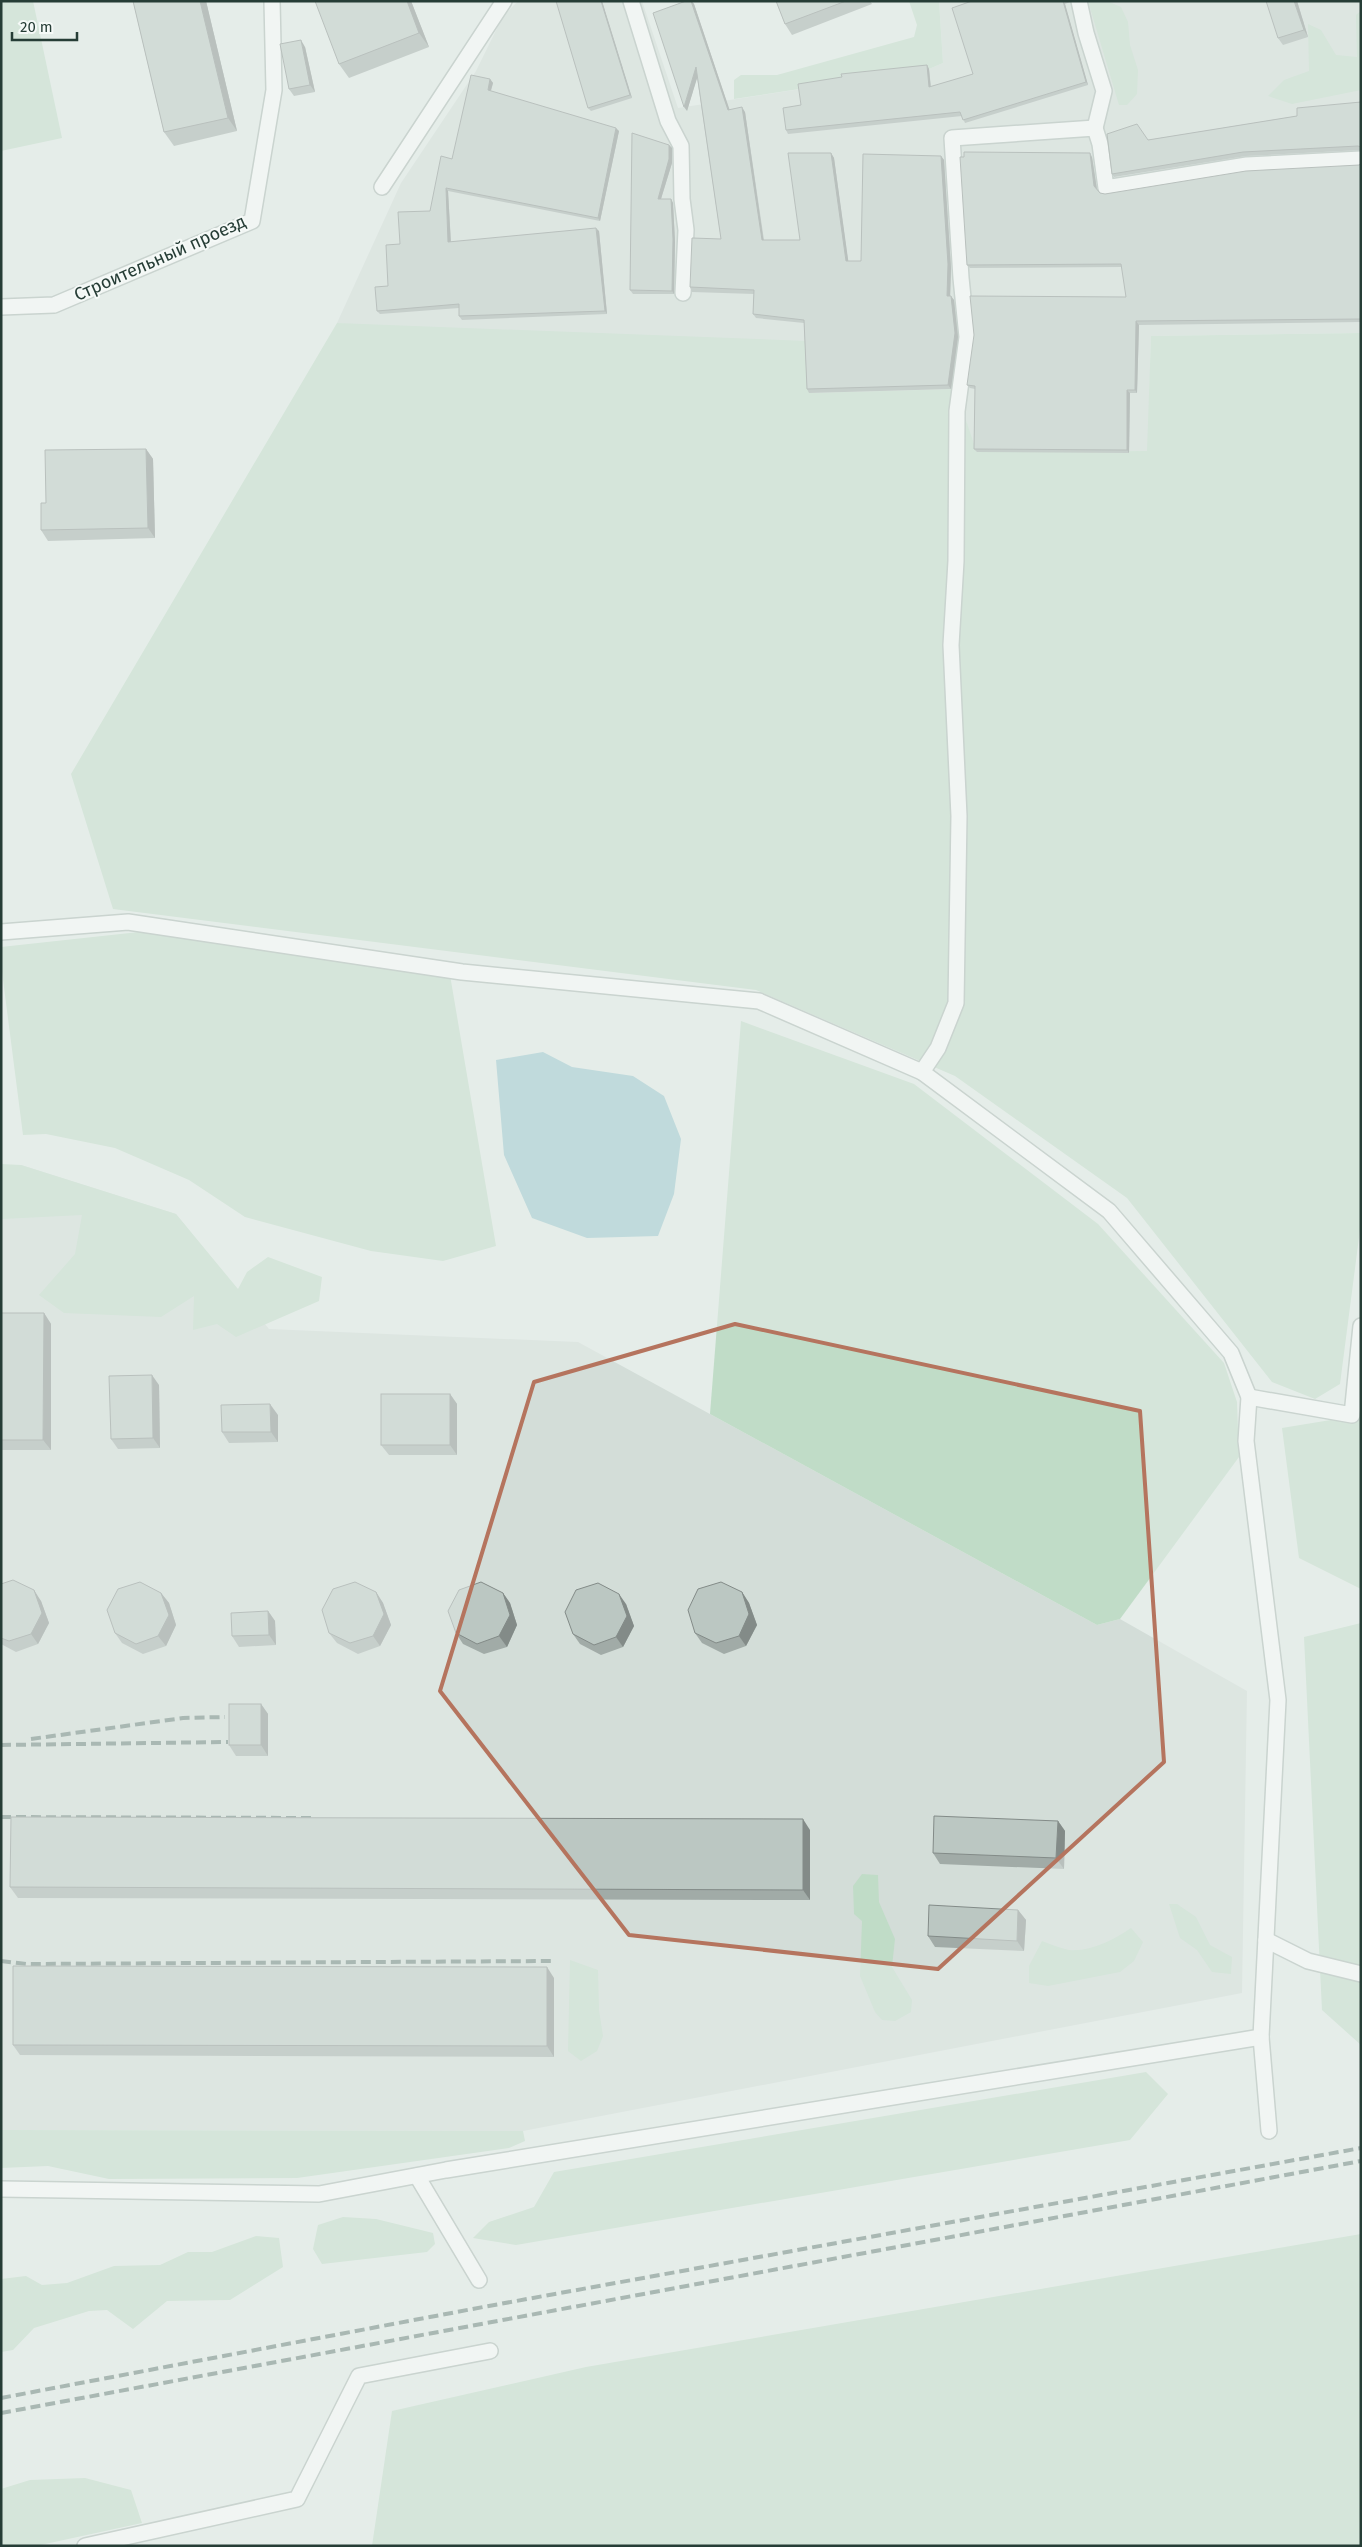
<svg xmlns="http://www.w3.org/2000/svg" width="1362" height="2547" font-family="'Fira Sans',sans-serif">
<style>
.built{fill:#d3ddd8}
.green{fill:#c0dcc7}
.water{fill:#93c4cc}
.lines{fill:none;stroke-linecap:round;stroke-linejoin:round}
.minor-casing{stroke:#a8b5b0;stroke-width:18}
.minor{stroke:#fff;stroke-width:15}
.rail{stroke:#617871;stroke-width:4;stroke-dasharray:10 5;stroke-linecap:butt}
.wall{fill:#a1aba7}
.shaded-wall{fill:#838b88}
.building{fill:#bbc7c2;stroke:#838b88}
.marked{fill:none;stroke:#b5745e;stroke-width:4;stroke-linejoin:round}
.labels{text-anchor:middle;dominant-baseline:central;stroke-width:4;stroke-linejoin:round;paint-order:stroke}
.street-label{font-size:18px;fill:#263d36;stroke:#f5f9f7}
</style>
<rect width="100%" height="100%" fill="#e5ede9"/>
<g class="built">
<path d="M518 1H642L678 108 929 69 943 63 939 1H1361V333L1151 336 1148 451 977 452 954 389 809 393 337 323 401 183 476 71 503 16Z"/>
<path d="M21 1165 176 1214 269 1329 578 1342 1097 1625 1120 1619 1247 1691 1242 1993 523 2131 1 2130V1177Z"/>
</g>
<g class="green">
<path d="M1 1H33L62 138 1 151Z"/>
<path d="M909 1H939L943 63 929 69 734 99V80L741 75H777L914 37 917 25Z"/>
<path d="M1088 1H1107L1121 7 1128 22 1130 45 1138 70 1137 94 1127 105H1119Z"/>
<path d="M1361 11V90L1292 104 1268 96 1284 80 1309 71 1308 24 1321 30 1336 55 1357 57 1356 15Z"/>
<path d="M337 323 807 341 810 393 955 389 977 452 1147 451 1151 336 1361 333V1222L1340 1384 1315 1399 1272 1382 1127 1198 955 1076 756 990 113 909 71 774Z"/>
<path d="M139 932 450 975 496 1246 443 1261 371 1251 245 1217 189 1180 115 1148 46 1134 23 1135 1 964V947Z"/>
<path d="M741 1021 914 1084 1098 1224 1224 1363 1237 1402 1239 1457 1120 1619 1097 1625 710 1414Z"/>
<path d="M1 1164 21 1165 176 1214 238 1289 247 1272 268 1257 322 1277 319 1301 236 1337 217 1324 193 1330 194 1296 161 1317 64 1313 39 1295 75 1254 82 1215 2 1219Z"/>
<path d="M1361 1415V1589L1299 1558 1282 1428Z"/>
<path d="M1361 1623V2045L1322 2010 1304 1637Z"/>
<path d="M862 1874 878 1875 879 1902 895 1939 892 1967 912 2000 911 2012 895 2021 882 2020 875 2012 860 1976 862 1921 854 1914 853 1886Z"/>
<path d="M1169 1904H1177L1196 1917 1210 1945 1232 1957 1231 1974 1212 1972 1197 1950 1180 1938Z"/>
<path d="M1131 1928 1143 1942 1134 1961 1120 1972 1048 1986 1029 1983V1966L1042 1941C1050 1944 1060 1948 1069 1950 1091 1952 1113 1940 1131 1928Z"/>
<path d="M570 1960 598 1970 599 2010 603 2036 597 2051 581 2061 568 2051Z"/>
<path d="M1146 2072 1168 2094 1130 2140 516 2245 473 2238 489 2222 534 2207 554 2172Z"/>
<path d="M1 2130 523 2131 525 2141 509 2148 297 2178 109 2179 48 2166 1 2168Z"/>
<path d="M343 2217 376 2219 433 2233 435 2244 427 2252 322 2264 313 2249 318 2225Z"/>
<path d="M1361 2234V2546H372L392 2411 586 2367Z"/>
<path d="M256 2236 279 2238 283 2267 230 2300 167 2301 133 2329 107 2310 89 2311 34 2328 13 2350 1 2352V2279L26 2276 42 2285 67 2283 114 2266 160 2265 188 2252H212Z"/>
<path d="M85 2478 131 2490 142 2523 36 2546H1V2489L30 2480Z"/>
</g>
<path class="water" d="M543 1052 572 1067 633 1076 664 1096 681 1139 674 1194 658 1236 587 1238 532 1218 504 1155 496 1060Z"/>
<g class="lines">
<g class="minor-casing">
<g id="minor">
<path d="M631 1 668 121 681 146 682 199 686 230 683 293"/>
<path d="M1079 1 1086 33 1104 91 1095 128"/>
<path d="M382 187 504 1"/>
<path d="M1 307 54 305 252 221 274 90 272 1"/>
<path d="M1 932 128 922 462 972 759 1001 922 1072 1109 1211 1231 1353 1249 1397 1246 1441 1278 1700 1261 2037 446 2170 319 2194 1 2189"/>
<path d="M922 1072 938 1048 956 1003 959 816 951 645 956 561 957 411 967 337 961 278 952 138 1095 128 1100 144 1106 188 1247 165 1361 159"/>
<path d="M1249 1397 1352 1415 1361 1326"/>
<path d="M1266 1940 1308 1961 1361 1974"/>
<path d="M1261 2037 1269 2131"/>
<path d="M417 2176 479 2280"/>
<path d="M85 2546 297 2499 359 2376 490 2351"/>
</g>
</g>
<use href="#minor" class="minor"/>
<g class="rail">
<path d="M31 1739 183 1718 225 1717"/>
<path d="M1 1745 228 1742"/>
<path d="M1 1817 314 1818"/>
<path d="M1 1961 27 1964 553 1961"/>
<path d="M1 2398 483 2307 1361 2148"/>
<path d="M1 2413 1361 2161"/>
</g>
</g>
<g class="wall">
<path d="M133 1H206L237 131 174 146 164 132Z"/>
<path d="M411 1 429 47 349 78 339 64Z"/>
<path d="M602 1 632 98 591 111 588 108Z"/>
<path d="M686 1H692L694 4 729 109 745 112 764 240H800L831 153 834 158 848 261H861L941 156 944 160 951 268 950 296 954 300 958 337 951 389 809 393 807 389 804 323 756 318 753 314 754 294 692 292 690 287 721 239 697 77 687 111Z"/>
<path d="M776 1H870L872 4 792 35 785 24Z"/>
<path d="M972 1H1070V2L1065 4 1088 85 965 123 962 116 788 134 786 130 801 105 927 65 929 69 931 87 973 74Z"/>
<path d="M1297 1 1308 37 1283 45 1278 38Z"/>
<path d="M305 47 315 92 294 96 289 89Z"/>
<path d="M490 79 493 83 491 91 619 131 600 221 448 191 451 242 599 231 607 314 462 320 459 316V308L380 314 377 311 388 286 400 244 430 211 452 159Z"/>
<path d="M1361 102V150L1246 156 1114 177 1112 174 1148 140 1297 116Z"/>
<path d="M669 145 672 148V163L661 199H671L673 203 675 242 674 294H633L630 290Z"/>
<path d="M1092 157 1097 189 1100 193 1105 194 1359 165 1361 164V322L1139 325 1137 393H1130L1129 453 977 452 974 449 975 389 970 388 967 385 1126 297 1122 267 970 268 967 265Z"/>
<path d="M146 449 153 459 155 538 48 541 41 530 46 503Z"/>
<path d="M1 1313H44L51 1324V1450H1Z"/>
<path d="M159 1385 160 1448 118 1449 111 1439Z"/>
<path d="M450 1394 457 1404V1455H389L381 1445Z"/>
<path d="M278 1415V1442L229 1443 222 1432Z"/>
<path d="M1 1584 41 1601 49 1623 38 1644 16 1652 1 1644Z"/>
<path d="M376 1592 383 1603 391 1625 380 1646 358 1654 337 1643 329 1633Z"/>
<path d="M742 1592 749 1603 757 1625 746 1646 724 1654 702 1643 695 1633Z"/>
<path d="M161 1593 169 1603 176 1625 166 1646 143 1654 122 1643 115 1633Z"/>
<path d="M503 1593 510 1603 517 1625 507 1647 484 1654 463 1644 456 1633Z"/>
<path d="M626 1604 634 1626 623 1647 601 1655 580 1644 573 1634Z"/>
<path d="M268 1611 275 1621 276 1645 239 1647 232 1636Z"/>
<path d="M261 1704 268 1714V1756H236L229 1745Z"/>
<path d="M1058 1821 1065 1831 1064 1869 940 1864 933 1853Z"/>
<path d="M810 1830V1900L18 1898 10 1887Z"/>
<path d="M1018 1910 1026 1920 1024 1951 935 1947 928 1936Z"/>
<path d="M554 1978V2057L20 2055 13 2045Z"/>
</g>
<g class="shaded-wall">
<path d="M200 1H206L237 131 228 118Z"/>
<path d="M407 1H411L429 47 419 33Z"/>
<path d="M601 1H602L632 98 630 95Z"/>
<path d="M691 1 694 4 731 114 728 110Z"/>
<path d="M1063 1 1065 4 1088 85 1086 82Z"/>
<path d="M1294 1H1297L1308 37 1304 30Z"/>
<path d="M301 40 305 47 315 92 310 85Z"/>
<path d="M927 65 929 69 931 91 929 87Z"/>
<path d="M696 67 699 72 687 111 684 107Z"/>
<path d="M490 79 493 83 490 93 488 90Z"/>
<path d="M742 107 745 112 764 244 762 240Z"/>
<path d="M616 128 619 131 600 221 598 218Z"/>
<path d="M669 145 672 148V163L660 202 658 199Z"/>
<path d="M831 153 834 158 849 266 846 261Z"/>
<path d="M1090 153 1092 157 1097 190 1094 186Z"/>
<path d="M941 156 944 160 951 268 950 300 947 296Z"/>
<path d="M446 188 448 191 451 246 448 242Z"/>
<path d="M671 199 673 203 675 242 674 294 672 291Z"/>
<path d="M596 228 599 231 607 314 605 311Z"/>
<path d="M951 296 954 300 958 337 951 389 948 385Z"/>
<path d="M1136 321 1139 325 1137 393 1135 390Z"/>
<path d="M1127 390 1130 393 1129 453 1127 450Z"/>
<path d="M146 449 153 459 155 538 148 528Z"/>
<path d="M44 1313 51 1324V1450L43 1440Z"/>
<path d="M152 1375 159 1385 160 1448 153 1438Z"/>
<path d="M450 1394 457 1404V1455L450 1445Z"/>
<path d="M270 1404 278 1415V1442L271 1432Z"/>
<path d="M34 1590 41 1601 49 1623 38 1644 31 1634Z"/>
<path d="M376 1592 383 1603 391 1625 380 1646 373 1636Z"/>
<path d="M742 1592 749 1603 757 1625 746 1646 739 1636Z"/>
<path d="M161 1593 169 1603 176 1625 166 1646 158 1636Z"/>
<path d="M503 1593 510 1603 517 1625 507 1647 499 1636Z"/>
<path d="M619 1594 626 1604 634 1626 623 1647 616 1637Z"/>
<path d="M268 1611 275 1621 276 1645 269 1635Z"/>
<path d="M261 1704 268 1714V1756L261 1745Z"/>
<path d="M803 1819 810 1830V1900L803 1890Z"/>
<path d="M1058 1821 1065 1831 1064 1869 1056 1858Z"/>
<path d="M1018 1910 1026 1920 1024 1951 1017 1941Z"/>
<path d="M547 1967 554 1978V2057L547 2046Z"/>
</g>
<g class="building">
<path d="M133 1H200L228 118 164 132Z"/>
<path d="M315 1H407L419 33 339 64Z"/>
<path d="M556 1H601L630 95 588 108Z"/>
<path d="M686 1H691L728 110 742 107 762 240H800L788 153H831L846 261H861L863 154 941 156 948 264 947 296H951L955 333 948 385 807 389 804 320 753 314 754 290 690 287 692 238 721 239 696 67 684 107 653 13Z"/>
<path d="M776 1H846L785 24Z"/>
<path d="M972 1H1063L1086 82 963 120 960 112 786 130 783 108 801 105 798 84 842 77 841 74 927 65 929 87 973 74 952 8Z"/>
<path d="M1266 1H1294L1304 30 1278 38Z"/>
<path d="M301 40 310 85 289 89 280 44Z"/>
<path d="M471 75 490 79 488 90 616 128 598 218 446 188 448 242 596 228 605 311 459 316V304L377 311 375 287 388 286 386 245 400 244 398 212 430 211 441 156 452 159Z"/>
<path d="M1361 102V147L1358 146 1243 152 1112 174 1107 134 1137 124 1148 140 1297 116V108Z"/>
<path d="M632 133 669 145V159L658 199H671L673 239 672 291 630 290Z"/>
<path d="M964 152 1090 153 1094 186 1100 193 1105 194 1246 171 1359 165 1361 164V319L1136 321 1135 390H1127V450L974 449 975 386 967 385 974 335 970 296 1126 297 1121 264 967 265 960 157H964Z"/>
<path d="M146 449 148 528 41 530V503H46L45 450Z"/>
<path d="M1 1313H44L43 1440H1Z"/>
<path d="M152 1375 153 1438 111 1439 109 1376Z"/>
<rect x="381" y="1394" width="69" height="51"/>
<path d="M270 1404 271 1432H222L221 1405Z"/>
<path d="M13 1580 34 1590 42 1613 31 1634 9 1641 1 1638V1584Z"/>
<path d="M140 1582 161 1593 169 1615 158 1636 136 1644 115 1633 107 1610 118 1589Z"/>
<path d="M355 1582 376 1592 384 1614 373 1636 350 1643 329 1633 322 1610 333 1589Z"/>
<path d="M481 1582 503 1593 510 1615 499 1636 477 1644 456 1633 448 1611 459 1590Z"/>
<path d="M721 1582 742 1592 749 1614 739 1636 716 1643 695 1633 688 1610 698 1589Z"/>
<path d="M598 1583 619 1594 627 1616 616 1637 594 1645 573 1634 565 1612 576 1590Z"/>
<path d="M268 1611 269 1635 232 1636 231 1613Z"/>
<rect x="229" y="1704" width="32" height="41"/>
<path d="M934 1816 1058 1821 1056 1858 933 1853Z"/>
<path d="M11 1817 803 1819V1890L10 1887Z"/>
<path d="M929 1905 1018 1910 1017 1941 928 1936Z"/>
<path d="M13 1966 547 1967V2046L13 2045Z"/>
</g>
<path d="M0 0H1362V2547H0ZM735 1324 1140 1411 1164 1762 938 1969 629 1935 440 1691 534 1382Z" fill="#e5ede9" fill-opacity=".55" fill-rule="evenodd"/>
<path class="marked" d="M735 1324 1140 1411 1164 1762 938 1969 629 1935 440 1691 534 1382Z"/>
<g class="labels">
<g class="street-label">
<text transform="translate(160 258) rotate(-24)">Строительный проезд</text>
</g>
</g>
<rect width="1362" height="2547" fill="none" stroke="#263d36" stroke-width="5"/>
<path d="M12 32v8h65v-8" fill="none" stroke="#263d36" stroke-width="2.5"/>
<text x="20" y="32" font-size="15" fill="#263d36" stroke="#f5f9f7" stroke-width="4" paint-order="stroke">20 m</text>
</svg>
